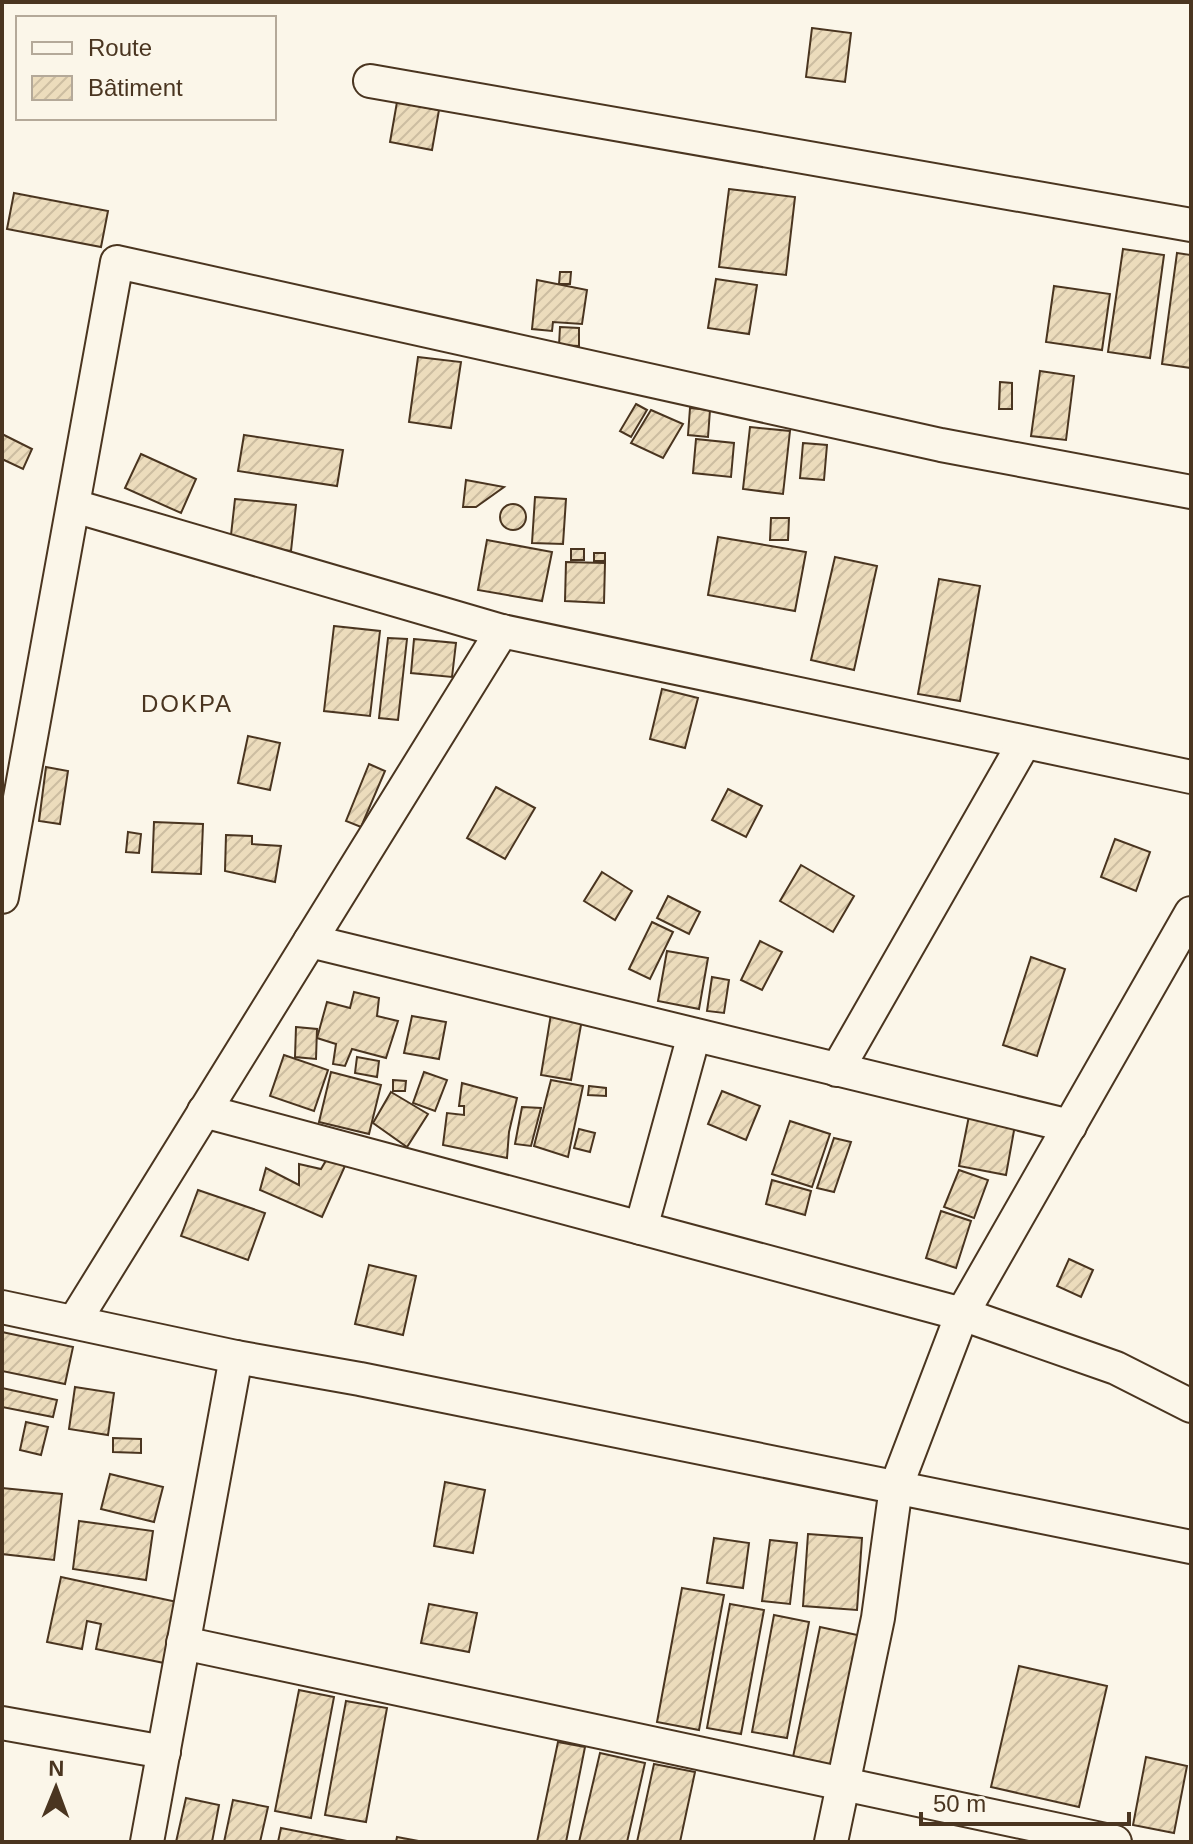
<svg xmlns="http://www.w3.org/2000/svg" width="1193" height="1844" font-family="Arial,sans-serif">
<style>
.building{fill:url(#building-hatch);stroke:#4a3520;stroke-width:2}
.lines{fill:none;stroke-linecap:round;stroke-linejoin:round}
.minor-casing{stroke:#4a3520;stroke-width:36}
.minor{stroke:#fbf6e9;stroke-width:32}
.labels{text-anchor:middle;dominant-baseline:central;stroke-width:6;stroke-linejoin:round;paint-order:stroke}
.quarter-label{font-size:24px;letter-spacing:2px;fill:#4a3520;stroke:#fbf6e9}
</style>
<defs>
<pattern id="building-hatch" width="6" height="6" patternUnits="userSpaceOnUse" patternTransform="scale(2)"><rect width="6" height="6" fill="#ecdcbc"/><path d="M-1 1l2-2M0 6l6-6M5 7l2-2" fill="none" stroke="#ccbda1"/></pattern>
</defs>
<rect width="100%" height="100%" fill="#fbf6e9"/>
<g class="building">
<path d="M812 28 851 33 845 82 806 77Z"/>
<path d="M397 102 439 110 432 150 390 142Z"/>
<path d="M729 189 795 197 786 275 719 267Z"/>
<path d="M14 193 108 211 101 247 7 229Z"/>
<path d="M1123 249 1164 255 1150 358 1108 352Z"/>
<path d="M1177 253 1191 255V368L1162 364Z"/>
<path d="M560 272H571L570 284H559Z"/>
<path d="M716 279 757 285 749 334 708 328Z"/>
<path d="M537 280 587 290 582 324 553 322 552 331 532 329Z"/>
<path d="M1054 286 1110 294 1102 350 1046 342Z"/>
<path d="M560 327 579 328V346L559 345Z"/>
<path d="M418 357 461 362 451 428 409 422Z"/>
<path d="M1040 371 1074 376 1066 440 1031 436Z"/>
<path d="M1000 382 1012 383V409H999Z"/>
<path d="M636 404 647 410 631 437 620 431Z"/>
<path d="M690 408 710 410 708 437 688 435Z"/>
<path d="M651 410 683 424 663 458 631 443Z"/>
<path d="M750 427 790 431 783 494 743 489Z"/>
<path d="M2 434 32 449 23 469 2 459Z"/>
<path d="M244 435 343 450 337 486 238 471Z"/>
<path d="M696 439 734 443 731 477 693 473Z"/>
<path d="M803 443 827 445 824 480 800 478Z"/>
<path d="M141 454 196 479 181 513 125 488Z"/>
<path d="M466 480 504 487 476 507H463Z"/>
<path d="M535 497 566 499 563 544 532 543Z"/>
<path d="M235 499 296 505 291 551 230 544Z"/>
<circle cx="513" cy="517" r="13"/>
<path d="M771 518H789L788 540H770Z"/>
<path d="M718 537 806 552 795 611 708 595Z"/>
<path d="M487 540 552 552 542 601 478 590Z"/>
<rect x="571" y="549" width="13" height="11"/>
<rect x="594" y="553" width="11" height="8"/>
<path d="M835 557 877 566 854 670 811 660Z"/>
<path d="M566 562 605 563 604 603 565 601Z"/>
<path d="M939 579 980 586 960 701 918 694Z"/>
<path d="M334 626 380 631 370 716 324 711Z"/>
<path d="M388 638 407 639 398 720 379 718Z"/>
<path d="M414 639 456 643 452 677 411 673Z"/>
<path d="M662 689 698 698 685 748 650 739Z"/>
<path d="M248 736 280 743 270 790 238 783Z"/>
<path d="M369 764 385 771 361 827 346 821Z"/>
<path d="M46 767 68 771 60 824 39 821Z"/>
<path d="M496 787 535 808 505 859 467 838Z"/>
<path d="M728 789 762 806 746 837 712 820Z"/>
<path d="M154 822 203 824 201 874 152 872Z"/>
<path d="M128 832 141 834 139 853 126 852Z"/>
<path d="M226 835 252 836V844L281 846 275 882 225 871Z"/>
<path d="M1115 839 1150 852 1136 891 1101 877Z"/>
<path d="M801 865 854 896 833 932 780 901Z"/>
<path d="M602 872 632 891 615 920 584 901Z"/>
<path d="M668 896 700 912 689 934 657 918Z"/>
<path d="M652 922 673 932 650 979 629 969Z"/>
<path d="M760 941 782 952 762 990 741 980Z"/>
<path d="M667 951 708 958 699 1009 658 1001Z"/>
<path d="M1031 957 1065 969 1037 1056 1003 1045Z"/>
<path d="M712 977 729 980 724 1013 707 1011Z"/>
<path d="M354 992 379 998 377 1016 398 1021 386 1058 352 1049 345 1066 333 1064 336 1044 317 1038 327 1002 350 1008Z"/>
<path d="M552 1008 583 1014 571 1080 541 1075Z"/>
<path d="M412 1016 446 1022 439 1059 404 1053Z"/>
<path d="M296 1027 317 1029 316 1059 295 1057Z"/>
<path d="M284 1055 328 1070 314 1111 270 1096Z"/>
<path d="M357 1057 379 1061 377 1077 355 1073Z"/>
<path d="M331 1072 381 1085 369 1134 319 1122Z"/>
<path d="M424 1072 447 1080 435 1111 413 1103Z"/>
<path d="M393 1080 406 1081 405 1091H393Z"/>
<path d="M551 1080 583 1086 568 1157 534 1146Z"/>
<path d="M462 1083 517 1098 509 1132 507 1158 443 1145 447 1113 464 1115V1106H459Z"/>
<path d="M589 1086 606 1088V1096L588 1095Z"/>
<path d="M722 1091 760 1106 746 1140 708 1124Z"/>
<path d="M391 1092 428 1114 407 1147 373 1123Z"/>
<path d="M522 1107 541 1108 531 1146 515 1144Z"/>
<path d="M969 1116 1015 1125 1006 1175 959 1166Z"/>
<path d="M790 1121 830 1134 812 1187 772 1174Z"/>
<path d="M579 1129 595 1133 590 1152 574 1148Z"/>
<path d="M834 1138 851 1142 834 1192 817 1188Z"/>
<path d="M328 1157 345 1166 322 1217 260 1190 266 1168 299 1185V1164L321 1169Z"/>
<path d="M959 1170 988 1180 974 1218 944 1207Z"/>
<path d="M772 1180 811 1191 805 1215 766 1204Z"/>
<path d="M198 1190 265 1213 248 1260 181 1236Z"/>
<path d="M941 1211 971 1221 956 1268 926 1258Z"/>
<path d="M1069 1259 1093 1270 1081 1297 1057 1286Z"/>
<path d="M369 1265 416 1276 403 1335 355 1324Z"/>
<path d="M2 1332 73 1347 65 1384 2 1371Z"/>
<path d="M75 1387 114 1393 108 1435 69 1429Z"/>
<path d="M2 1388 57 1400 53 1417 2 1407Z"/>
<path d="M26 1422 48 1427 41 1455 20 1450Z"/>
<path d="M113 1438 141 1439V1453L113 1452Z"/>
<path d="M110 1474 163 1487 154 1522 101 1509Z"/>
<path d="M445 1482 485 1490 473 1553 434 1546Z"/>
<path d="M2 1488 62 1494 54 1560 2 1554Z"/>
<path d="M79 1521 153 1531 146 1580 73 1569Z"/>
<path d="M808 1534 862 1538 857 1610 803 1606Z"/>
<path d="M714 1538 749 1543 743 1588 707 1583Z"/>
<path d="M770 1540 797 1543 790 1604 762 1601Z"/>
<path d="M61 1577 177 1602 164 1663 96 1649 101 1624 87 1621 82 1649 47 1642Z"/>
<path d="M682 1588 724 1595 699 1730 657 1722Z"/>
<path d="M429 1604 477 1613 469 1652 421 1643Z"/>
<path d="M730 1604 764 1610 741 1734 707 1728Z"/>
<path d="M774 1615 809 1622 787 1738 752 1732Z"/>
<path d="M820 1627 862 1636 835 1766 793 1757Z"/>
<path d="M1019 1666 1107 1686 1079 1807 991 1787Z"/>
<path d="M299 1690 334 1697 311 1818 275 1811Z"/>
<path d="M346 1701 387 1708 366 1822 325 1815Z"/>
<path d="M558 1742 585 1747 566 1842H537Z"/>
<path d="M600 1753 645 1763 627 1842H579Z"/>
<path d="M1146 1757 1187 1766 1174 1833 1133 1825Z"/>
<path d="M654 1764 695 1772 680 1842H637Z"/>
<path d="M186 1798 219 1805 212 1842H176Z"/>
<path d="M233 1800 268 1807 260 1842H224Z"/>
<path d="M281 1828 352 1842H278Z"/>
<path d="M397 1837 424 1842H396Z"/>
</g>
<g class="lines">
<g class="minor-casing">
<g id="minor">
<path d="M370 81 1191 225"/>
<path d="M74 506 502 631 1191 777"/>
<path d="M2 897 117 262 941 445 1191 492"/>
<path d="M310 941 1070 1126"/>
<path d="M837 1070 1024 743"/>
<path d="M204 1111 962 1314 1116 1368 1191 1406"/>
<path d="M641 1228 694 1035"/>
<path d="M2 1307 236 1357 360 1379 1191 1547"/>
<path d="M74 1322 502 631"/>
<path d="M183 1643 1115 1842"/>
<path d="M2 1723 164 1752"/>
<path d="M147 1842 236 1357"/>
<path d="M831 1842 878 1618 896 1487 962 1314 1191 913"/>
</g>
</g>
<use href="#minor" class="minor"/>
</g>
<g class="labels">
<g class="quarter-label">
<text x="187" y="703">DOKPA</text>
</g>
</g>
<rect width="1193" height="1844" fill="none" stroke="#4a3520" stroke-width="8"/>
<rect x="16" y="16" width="260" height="104" fill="#fbf6e9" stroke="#b4a999" stroke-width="2"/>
<rect x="32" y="42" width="40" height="12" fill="#fbf6e9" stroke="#b4a999" stroke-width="2"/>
<text x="88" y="56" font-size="24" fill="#4a3520">Route</text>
<rect x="32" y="76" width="40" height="24" fill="url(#building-hatch)" stroke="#b4a999" stroke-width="2"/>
<text x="88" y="96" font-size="24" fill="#4a3520">Bâtiment</text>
<g transform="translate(56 1788) rotate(1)" stroke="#fbf6e9" stroke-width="6" paint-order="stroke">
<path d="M0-6L14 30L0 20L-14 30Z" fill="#4a3520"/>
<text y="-12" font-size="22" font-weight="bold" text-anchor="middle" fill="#4a3520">N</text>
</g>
<path d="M921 1812v12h208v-12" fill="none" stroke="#4a3520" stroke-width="4"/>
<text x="933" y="1812" font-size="24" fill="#4a3520" stroke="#fbf6e9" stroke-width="6" paint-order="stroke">50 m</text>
</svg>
